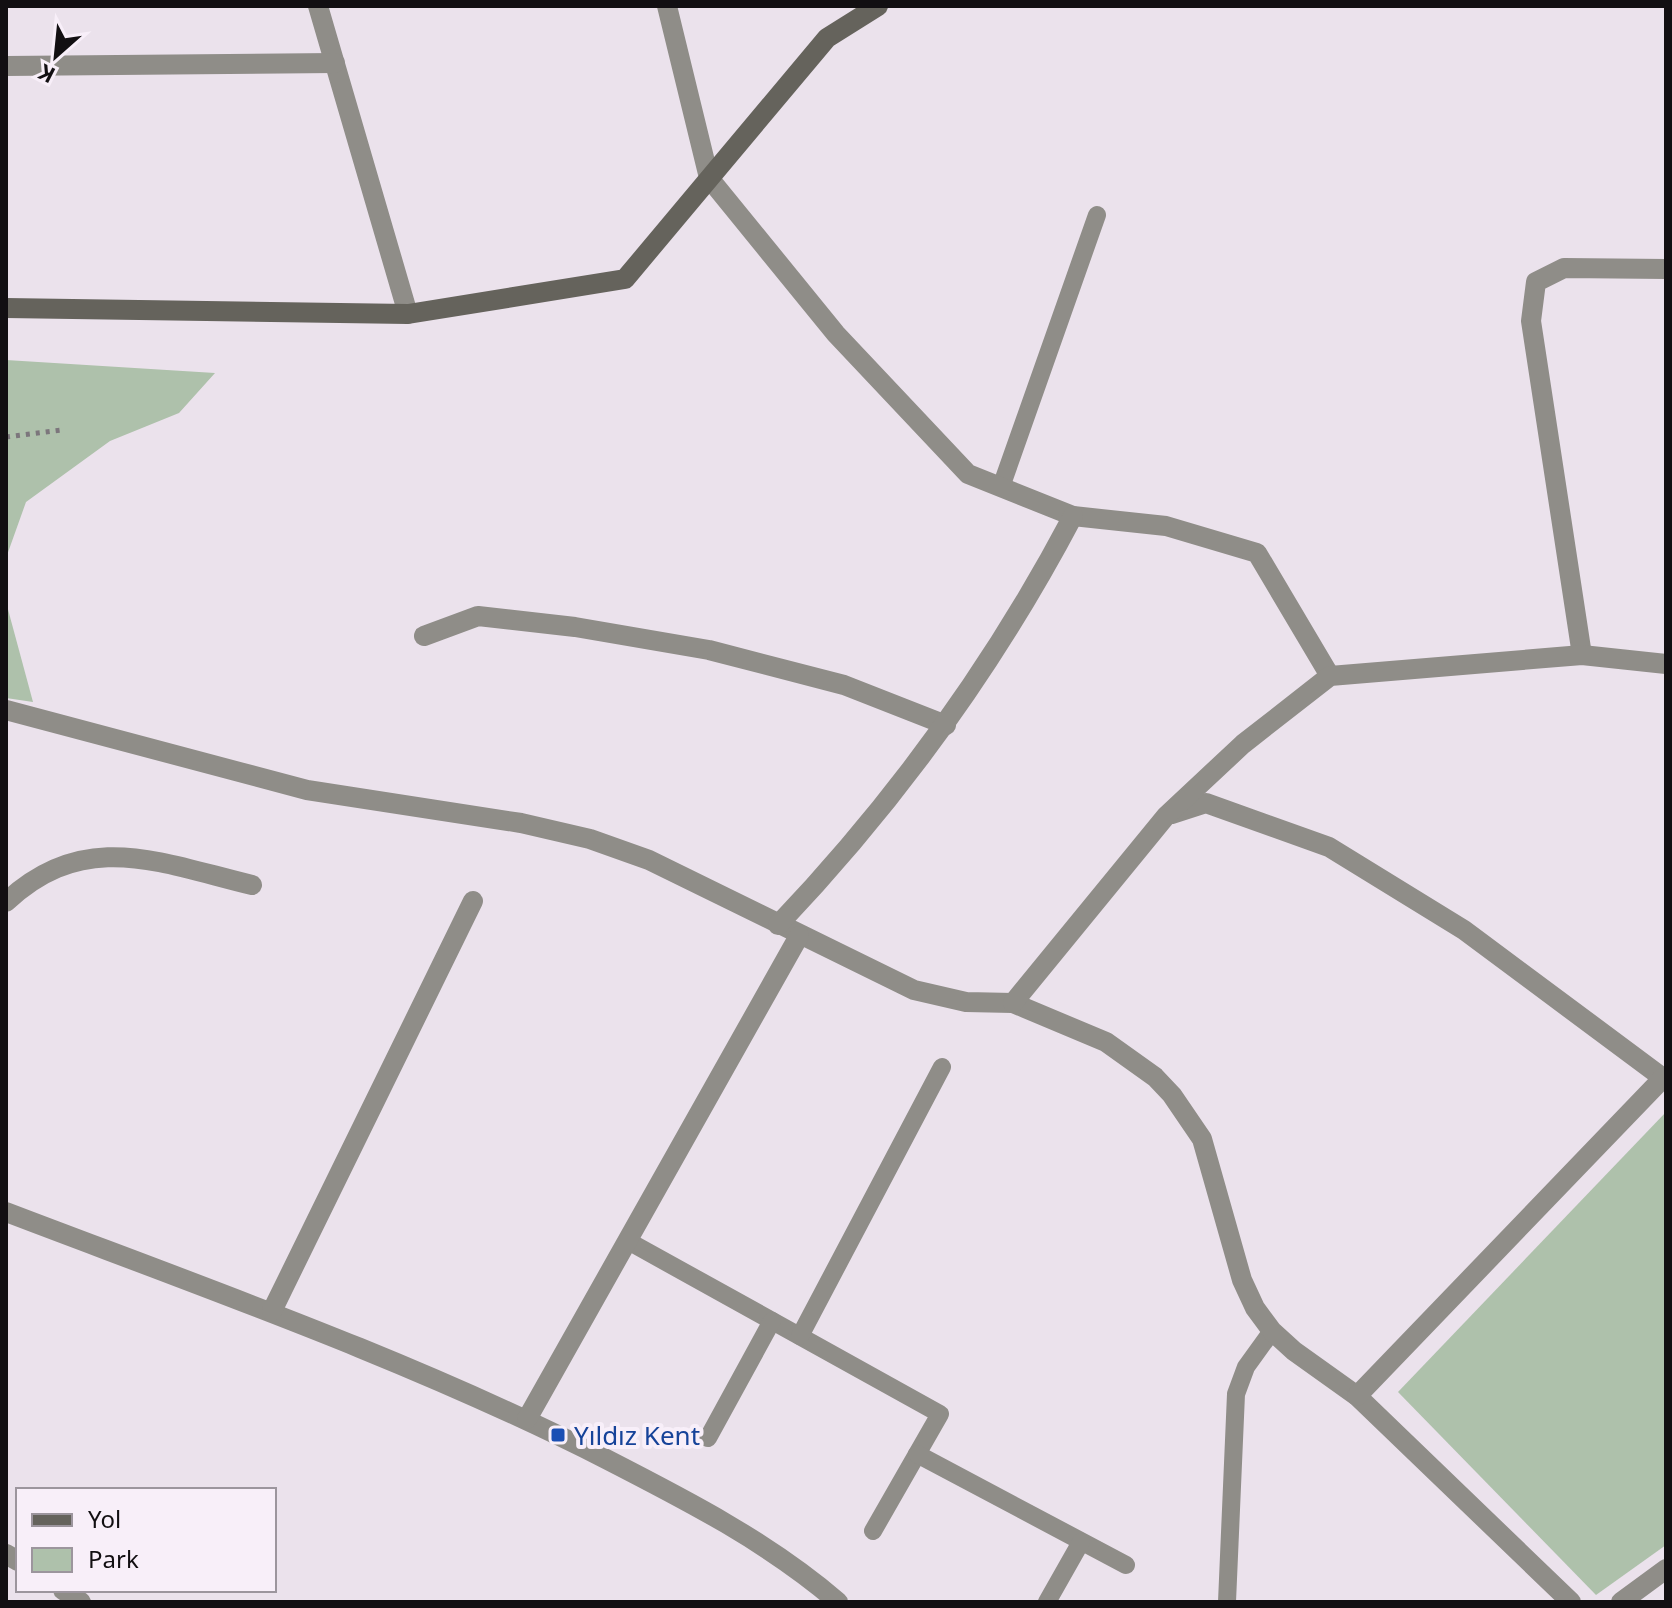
<svg xmlns="http://www.w3.org/2000/svg" width="1672" height="1608" font-family="'Noto Sans',sans-serif">
<style>
.green{fill:#aec1ab}
.lines{fill:none;stroke-linecap:round;stroke-linejoin:round}
.path{stroke:#7c767c;stroke-width:5;stroke-dasharray:4 6;stroke-linecap:butt}
.service{stroke:#8f8d88;stroke-width:18}
.minor{stroke:#8f8d88;stroke-width:20}
.secondary{stroke:#65635c;stroke-width:20}
.transit-dot{fill:#1a4fb4;stroke:#f8eff9;stroke-width:3}
.labels{text-anchor:middle;dominant-baseline:central;stroke-width:8;stroke-linejoin:round;paint-order:stroke}
.transit-label{font-size:26px;fill:#164399;stroke:#f8eff9;text-anchor:start}
</style>
<rect width="100%" height="100%" fill="#ebe2ec"/>
<g class="green">
<path d="M6 360 215 373 179 413 110 441 26 502 6 558Z"/>
<path d="M6 602 33 702 6 698Z"/>
<path d="M1666 1112V1545L1596 1595 1398 1392Z"/>
</g>
<g class="lines">
<path class="path" d="M6 437 62 430"/>
<g class="service">
<path d="M1001 487 1097 215"/>
<path d="M628 1241 940 1414 873 1531"/>
<path d="M800 1336 942 1067"/>
<path d="M708 1438 772 1321"/>
<path d="M917 1454 1126 1565"/>
<path d="M1047 1602 1081 1542"/>
<path d="M1227 1602 1236 1394 1246 1367 1272 1331"/>
</g>
<g class="minor">
<path d="M318 6 408 314"/>
<path d="M667 6 709 178 836 334 968 474 1073 516 1166 526 1257 553 1330 676"/>
<path d="M6 66 335 63"/>
<path d="M424 636 478 616 575 627 709 650 844 685 946 725"/>
<path d="M1582 655 1531 321 1536 282 1564 268 1666 269"/>
<path d="M6 710 307 790 521 823 590 839 649 860 914 990 966 1002 1013 1003 1106 1042 1155 1077 1172 1095 1202 1139 1242 1280 1255 1308 1272 1331 1294 1351 1357 1396 1571 1602"/>
<path d="M1172 814 1206 803 1329 847 1464 930 1663 1078"/>
<path d="M6 902C85 828 160 863 252 885"/>
<path d="M778 925C895 802 994 666 1073 516"/>
<path d="M1013 1003 1166 816 1243 744 1330 676 1582 655 1666 664"/>
<path d="M6 1212C208 1289 413 1361 606 1459 688 1501 768 1542 838 1602"/>
<path d="M272 1311 473 901"/>
<path d="M1357 1396 1663 1078 1666 1079"/>
<path d="M527 1419 799 936"/>
<path d="M6 1554 18 1561"/>
<path d="M63 1590 81 1602"/>
<path d="M1621 1602 1666 1569"/>
</g>
<path class="secondary" d="M6 308 408 314 625 279 827 38 878 6"/>
</g>
<rect class="transit-dot" x="550" y="1427" width="16" height="16" rx="4"/>
<g class="labels">
<g class="transit-label">
<text x="574" y="1435">Yıldız Kent</text>
</g>
</g>
<rect width="1672" height="1608" fill="none" stroke="#120f12" stroke-width="16"/>
<rect x="16" y="1488" width="260" height="104" fill="#f8eff9" stroke="#9c959d" stroke-width="2"/>
<rect x="32" y="1514" width="40" height="12" fill="#65635c" stroke="#9c959d" stroke-width="2"/>
<text x="88" y="1528" font-size="24" fill="#120f12">Yol</text>
<rect x="32" y="1548" width="40" height="24" fill="#aec1ab" stroke="#9c959d" stroke-width="2"/>
<text x="88" y="1568" font-size="24" fill="#120f12">Park</text>
<g transform="translate(56 56) rotate(207)" stroke="#f8eff9" stroke-width="6" paint-order="stroke">
<path d="M0-6L14 30L0 20L-14 30Z" fill="#120f12"/>
<text y="-12" font-size="22" font-weight="bold" text-anchor="middle" fill="#120f12">K</text>
</g>
</svg>
